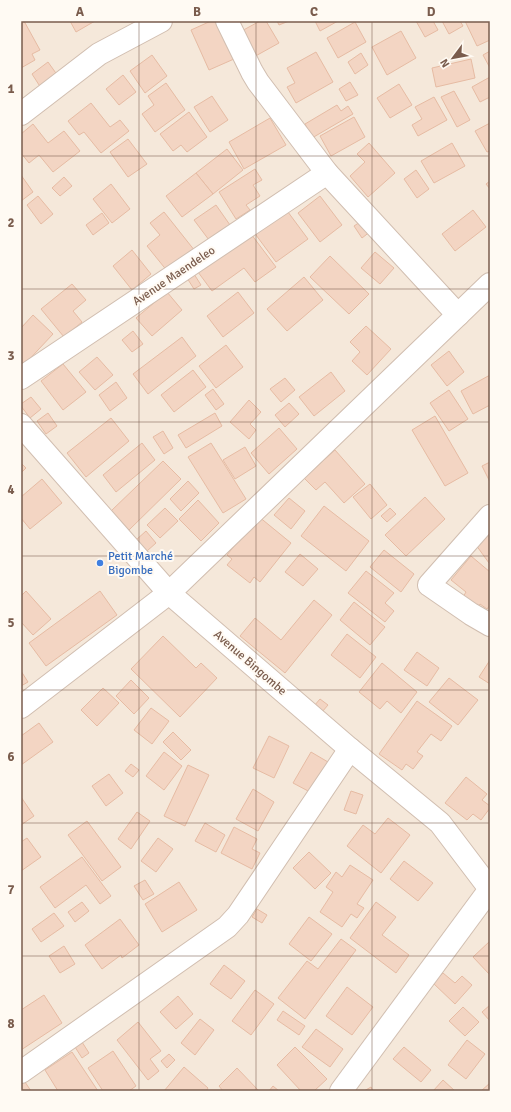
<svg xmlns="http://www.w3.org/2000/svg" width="511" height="1112" font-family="Signika,sans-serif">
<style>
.residential{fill:#f5e8da}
.building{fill:#f3d5c3;stroke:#e6bba3}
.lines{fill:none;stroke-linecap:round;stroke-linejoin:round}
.minor-casing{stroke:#d1beb0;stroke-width:24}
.minor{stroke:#fff;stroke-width:22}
.grid{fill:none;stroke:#7a5c4d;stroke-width:1;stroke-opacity:0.55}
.shop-dot{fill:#3f7fe0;stroke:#fffaf3;stroke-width:1.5}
.labels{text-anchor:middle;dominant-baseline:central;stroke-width:4;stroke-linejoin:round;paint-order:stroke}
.street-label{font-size:12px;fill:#7a5c4d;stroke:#fffaf3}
.shop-label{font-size:12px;fill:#366cbe;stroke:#fffaf3;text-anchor:start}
.neatline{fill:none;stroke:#7a5c4d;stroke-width:1.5}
.grid-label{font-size:13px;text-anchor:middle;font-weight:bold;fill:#7a5c4d}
</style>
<rect width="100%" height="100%" fill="#fdf6ec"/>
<rect class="residential" x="21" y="21" width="469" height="1070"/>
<g class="building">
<path d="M21 21H24L40 50 32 54 35 60 21 68Z"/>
<path d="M70 21H95L76 32Z"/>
<path d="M211 21H218L234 59 209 70 191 30Z"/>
<path d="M260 21H266L279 43 252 58 238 33Z"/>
<path d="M277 21H289L279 25Z"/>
<path d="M315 21H338L320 31Z"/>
<path d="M416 21H433L438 30 425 37Z"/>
<path d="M442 21H460L463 26 449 34Z"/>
<path d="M465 21H490V40L477 46Z"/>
<path d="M355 22 366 42 338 58 327 38Z"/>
<path d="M401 31 416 58 387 75 372 47Z"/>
<path d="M490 51V68L483 55Z"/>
<path d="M316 52 333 82 296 103 287 87 295 83 287 68Z"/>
<path d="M361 53 368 65 355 74 348 62Z"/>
<path d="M152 55 167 76 145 93 130 71Z"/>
<path d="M471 59 475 78 436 87 432 68Z"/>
<path d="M48 62 58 76 41 88 32 74Z"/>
<path d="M123 75 136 92 119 105 106 89Z"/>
<path d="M490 77V97L480 102 472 87Z"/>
<path d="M350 82 358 95 346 101 339 89Z"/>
<path d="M166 83 185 110 155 132 142 114 154 105 148 96Z"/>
<path d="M399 84 412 105 390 118 377 98Z"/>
<path d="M454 91 470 120 457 127 441 97Z"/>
<path d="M212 96 228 120 210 132 194 107Z"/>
<path d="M434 97 447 120 418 136 412 125 422 119 415 107Z"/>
<path d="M91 103 110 127 120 120 129 131 101 153 84 132 79 135 68 121Z"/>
<path d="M337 105 341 111 348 106 353 114 312 138 305 124Z"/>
<path d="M189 112 207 137 187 152 181 145 173 151 160 134Z"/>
<path d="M354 117 365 137 331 156 320 136Z"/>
<path d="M270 118 286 145 244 169 229 142Z"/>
<path d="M490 123V151L487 152 475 131Z"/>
<path d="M33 124 48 143 64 131 80 151 53 172 39 155 29 163 21 153V134Z"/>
<path d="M128 139 147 164 128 177 110 152Z"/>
<path d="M369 143 395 173 368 197 350 176 365 162 357 154Z"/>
<path d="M452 143 465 166 434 183 421 161Z"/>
<path d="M227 149 243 170 213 194 196 173Z"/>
<path d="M255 169 262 180 253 185 260 196 246 205 250 210 236 219 219 192Z"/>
<path d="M416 170 429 189 417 198 404 179Z"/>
<path d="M196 173 213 194 182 217 166 196Z"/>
<path d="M21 175 33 192 21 201Z"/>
<path d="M64 177 72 186 60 196 52 188Z"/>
<path d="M490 181V189L486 184Z"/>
<path d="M111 184 130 209 112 223 93 199Z"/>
<path d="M38 196 53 214 41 224 27 205Z"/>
<path d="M320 196 342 225 320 242 298 213Z"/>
<path d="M216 205 230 225 209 240 194 220Z"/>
<path d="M285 208 308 239 276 262 253 231Z"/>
<path d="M473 210 486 227 455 251 442 234Z"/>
<path d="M164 212 195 251 168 272 147 246 160 235 150 223Z"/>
<path d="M102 213 109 223 93 235 86 225Z"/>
<path d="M363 220 371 231 362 238 354 226Z"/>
<path d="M251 234 276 267 255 282 244 268 212 291 198 272Z"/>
<path d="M132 250 151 274 132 290 113 266Z"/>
<path d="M375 252 394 268 380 284 361 268Z"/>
<path d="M330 256 369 294 349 314 310 277Z"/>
<path d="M194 274 201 285 194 289 187 278Z"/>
<path d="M304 277 323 300 287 331 267 309Z"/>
<path d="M72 284 86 300 73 311 82 322 64 337 41 309Z"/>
<path d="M167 292 182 310 152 336 136 318Z"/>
<path d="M238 292 254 313 223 337 207 316Z"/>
<path d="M33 315 53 334 23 366 21 365V328Z"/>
<path d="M366 326 391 349 367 375 352 361 360 352 350 342Z"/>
<path d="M133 331 143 344 132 352 122 340Z"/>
<path d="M182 337 196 356 148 394 133 374Z"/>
<path d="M226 345 243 367 216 388 199 366Z"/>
<path d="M449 351 464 372 447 386 431 365Z"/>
<path d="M97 357 113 375 95 390 79 372Z"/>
<path d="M63 364 86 392 63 410 41 381Z"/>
<path d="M193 370 206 387 174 412 161 395Z"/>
<path d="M331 372 345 391 314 416 299 397Z"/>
<path d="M490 375V405L473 414 461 391Z"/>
<path d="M285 378 295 390 281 402 270 389Z"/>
<path d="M116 382 127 398 110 411 99 395Z"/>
<path d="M213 389 224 404 216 410 205 395Z"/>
<path d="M449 390 468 419 449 431 430 403Z"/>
<path d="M31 397 41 409 30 418 21 406V404Z"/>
<path d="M249 400 261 412 250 424 256 430 249 439 230 422Z"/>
<path d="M289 403 299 414 285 427 275 415Z"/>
<path d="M48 413 57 426 46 434 37 421Z"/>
<path d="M215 413 222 426 186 448 178 435Z"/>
<path d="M435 416 468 473 445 486 412 430Z"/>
<path d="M111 418 129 441 86 477 67 453Z"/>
<path d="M279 428 297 449 269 474 251 453Z"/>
<path d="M163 431 173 448 164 454 153 437Z"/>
<path d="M142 443 155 460 116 492 103 475Z"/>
<path d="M211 443 246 499 223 513 188 457Z"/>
<path d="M245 447 256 466 235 479 223 460Z"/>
<path d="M335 450 365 484 344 503 325 482 316 490 304 478Z"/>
<path d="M163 461 181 479 129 530 111 511Z"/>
<path d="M490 462V482L482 466Z"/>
<path d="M21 463 26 468 21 473Z"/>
<path d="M42 479 62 503 30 529 21 518V497Z"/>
<path d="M188 481 199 493 181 511 170 499Z"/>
<path d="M370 484 387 505 371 519 353 497Z"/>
<path d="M425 497 445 519 406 556 385 535Z"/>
<path d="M289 498 305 511 291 529 274 515Z"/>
<path d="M198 500 219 523 201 541 179 519Z"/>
<path d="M324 506 369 541 346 571 301 536Z"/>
<path d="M165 508 178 521 160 538 147 525Z"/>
<path d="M390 508 396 514 387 522 381 516Z"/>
<path d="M258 516 291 543 260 582 254 577 250 583 227 565 232 559 227 555Z"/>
<path d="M146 531 156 543 147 551 136 540Z"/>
<path d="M490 533V562L489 563 476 545Z"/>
<path d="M384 550 414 574 401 592 370 567Z"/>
<path d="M300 554 318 569 303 586 285 572Z"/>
<path d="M471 556 490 572V605L487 609 480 604 477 609 463 597 466 592 451 580Z"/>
<path d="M366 571 394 593 385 603 394 611 385 622 348 593Z"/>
<path d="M26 591 51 619 33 635 21 622V596Z"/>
<path d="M100 591 117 615 46 666 29 643Z"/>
<path d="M314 600 332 615 285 673 240 636 255 618 281 640Z"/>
<path d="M354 602 385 627 370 645 340 620Z"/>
<path d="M347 634 376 657 360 678 331 655Z"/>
<path d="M163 636 196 668 201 663 217 678 180 717 131 669Z"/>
<path d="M417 652 439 668 427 686 404 670Z"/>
<path d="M490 660V684L479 677Z"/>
<path d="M382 663 417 692 401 713 387 701 380 709 359 692Z"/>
<path d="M21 671 28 682 21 686Z"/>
<path d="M449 678 478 700 458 725 429 702Z"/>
<path d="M131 680 149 698 134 714 116 696Z"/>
<path d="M103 688 119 703 97 726 81 710Z"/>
<path d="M320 699 328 705 322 712 314 706Z"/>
<path d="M417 701 452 726 441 741 431 734 417 752 423 756 413 769 406 764 402 770 379 754Z"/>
<path d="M151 708 169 721 152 744 134 730Z"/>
<path d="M39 723 53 742 21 765V736Z"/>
<path d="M173 732 191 750 181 760 163 742Z"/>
<path d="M269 736 289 746 274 778 253 768Z"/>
<path d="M164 752 182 766 164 790 146 776Z"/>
<path d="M311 752 328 762 310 792 293 783Z"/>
<path d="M131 764 139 770 133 777 125 771Z"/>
<path d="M188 765 209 775 185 826 164 816Z"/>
<path d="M109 774 123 793 106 806 92 786Z"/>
<path d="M466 777 487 794 482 800 490 806V808L481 820 473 814 467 820 445 803Z"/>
<path d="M253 789 274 802 258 831 236 819Z"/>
<path d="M351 791 363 795 356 814 344 810Z"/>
<path d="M21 797 34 816 21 825Z"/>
<path d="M137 812 150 821 131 849 118 839Z"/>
<path d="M388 818 410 835 381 873 347 846 363 825 375 834Z"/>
<path d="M87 821 121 867 102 881 68 835Z"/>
<path d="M205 823 225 835 216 852 195 841Z"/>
<path d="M234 827 257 839 252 849 260 853 252 869 221 853Z"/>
<path d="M27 838 41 857 21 871V842Z"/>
<path d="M158 838 173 849 156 872 141 861Z"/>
<path d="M309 852 331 873 315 889 293 868Z"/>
<path d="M82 857 111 896 100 904 86 885 55 908 40 887Z"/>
<path d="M404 861 433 883 418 901 390 879Z"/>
<path d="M350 865 373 880 357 904 364 908 357 918 351 914 342 927 320 912 333 892 326 887 336 872 342 877Z"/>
<path d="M145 880 154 894 143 900 134 886Z"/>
<path d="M179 882 197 910 162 932 145 904Z"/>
<path d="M82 902 89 911 75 922 68 912Z"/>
<path d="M376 902 396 917 382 935 409 955 396 973 350 938Z"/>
<path d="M257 909 267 915 262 923 252 917Z"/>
<path d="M54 913 64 926 41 942 32 929Z"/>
<path d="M309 917 332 934 311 961 289 944Z"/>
<path d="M120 919 139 945 122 958 121 955 102 969 85 945Z"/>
<path d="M341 939 356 950 305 1019 278 998 307 961 318 969Z"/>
<path d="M490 941V975L473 957Z"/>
<path d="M64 946 75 964 60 973 49 956Z"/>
<path d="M224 965 245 981 231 999 210 984Z"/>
<path d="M443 973 455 983 462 976 472 985 455 1004 433 983Z"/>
<path d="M347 987 373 1007 352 1035 326 1016Z"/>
<path d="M255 990 274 1004 251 1035 232 1021Z"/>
<path d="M44 995 62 1023 21 1050V1010Z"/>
<path d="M178 996 193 1014 176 1029 160 1012Z"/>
<path d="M490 1005V1021L482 1012Z"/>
<path d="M463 1007 479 1022 465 1036 449 1021Z"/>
<path d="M283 1011 305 1026 299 1035 277 1020Z"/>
<path d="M200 1019 214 1030 195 1055 181 1043Z"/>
<path d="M138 1022 161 1051 150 1059 159 1071 148 1080 117 1040Z"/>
<path d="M316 1029 343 1049 330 1067 302 1047Z"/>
<path d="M467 1040 485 1054 466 1079 448 1065Z"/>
<path d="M82 1042 89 1053 82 1058 75 1047Z"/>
<path d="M295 1047 327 1079 314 1091H301L277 1065Z"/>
<path d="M404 1047 431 1070 421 1082 393 1059Z"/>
<path d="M113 1051 136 1086 129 1091H103L88 1068Z"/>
<path d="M72 1052 98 1091H58L45 1070Z"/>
<path d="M169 1054 175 1060 167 1068 161 1061Z"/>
<path d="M184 1067 208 1088 206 1091H164Z"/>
<path d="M237 1068 258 1090V1091H223L219 1086Z"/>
<path d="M443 1080 455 1091H433Z"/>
<path d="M25 1082 31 1091H21V1084Z"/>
<path d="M490 1083V1091H481Z"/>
<path d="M273 1086 279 1091H269Z"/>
<path d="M371 1087 373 1091H364Z"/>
</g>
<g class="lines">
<g class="minor-casing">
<g id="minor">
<path d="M227 21 252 72 258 82 327 173 458 315"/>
<path d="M21 114 99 54 161 21"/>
<path d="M21 378 327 173"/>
<path d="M21 425 169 593 350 749 440 823 490 889"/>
<path d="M490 516 429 585 471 614 490 625"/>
<path d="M21 707 169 593 490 284"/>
<path d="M21 1072 227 927 238 915 350 749"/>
<path d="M341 1091 490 889"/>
</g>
</g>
<use href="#minor" class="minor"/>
</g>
<path class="grid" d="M139 21V1091M256 21V1091M372 21V1091M21 156H490M21 289H490M21 422H490M21 556H490M21 690H490M21 823H490M21 956H490"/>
<circle class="shop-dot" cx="100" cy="563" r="4"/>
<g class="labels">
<g class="street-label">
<text transform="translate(174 276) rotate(-34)">Avenue Maendeleo</text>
<text transform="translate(250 663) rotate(41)">Avenue Bingombe</text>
</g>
<g class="shop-label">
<text x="108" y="556">Petit Marché<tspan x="108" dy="14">Bigombe</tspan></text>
</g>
</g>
<rect width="511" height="1112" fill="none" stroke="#fffaf3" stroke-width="44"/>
<g transform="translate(453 58) rotate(238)" stroke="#fffaf3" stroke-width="3" paint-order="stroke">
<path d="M0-3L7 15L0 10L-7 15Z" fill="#7a5c4d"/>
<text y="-6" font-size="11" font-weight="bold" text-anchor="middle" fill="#7a5c4d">N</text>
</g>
<rect x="22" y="22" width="467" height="1068" class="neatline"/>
<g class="grid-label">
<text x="80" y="16">A</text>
<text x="197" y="16">B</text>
<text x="314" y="16">C</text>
<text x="431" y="16">D</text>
<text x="11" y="93">1</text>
<text x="11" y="227">2</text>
<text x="11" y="360">3</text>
<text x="11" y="494">4</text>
<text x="11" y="627">5</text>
<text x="11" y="761">6</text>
<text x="11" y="894">7</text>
<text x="11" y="1028">8</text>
</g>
</svg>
